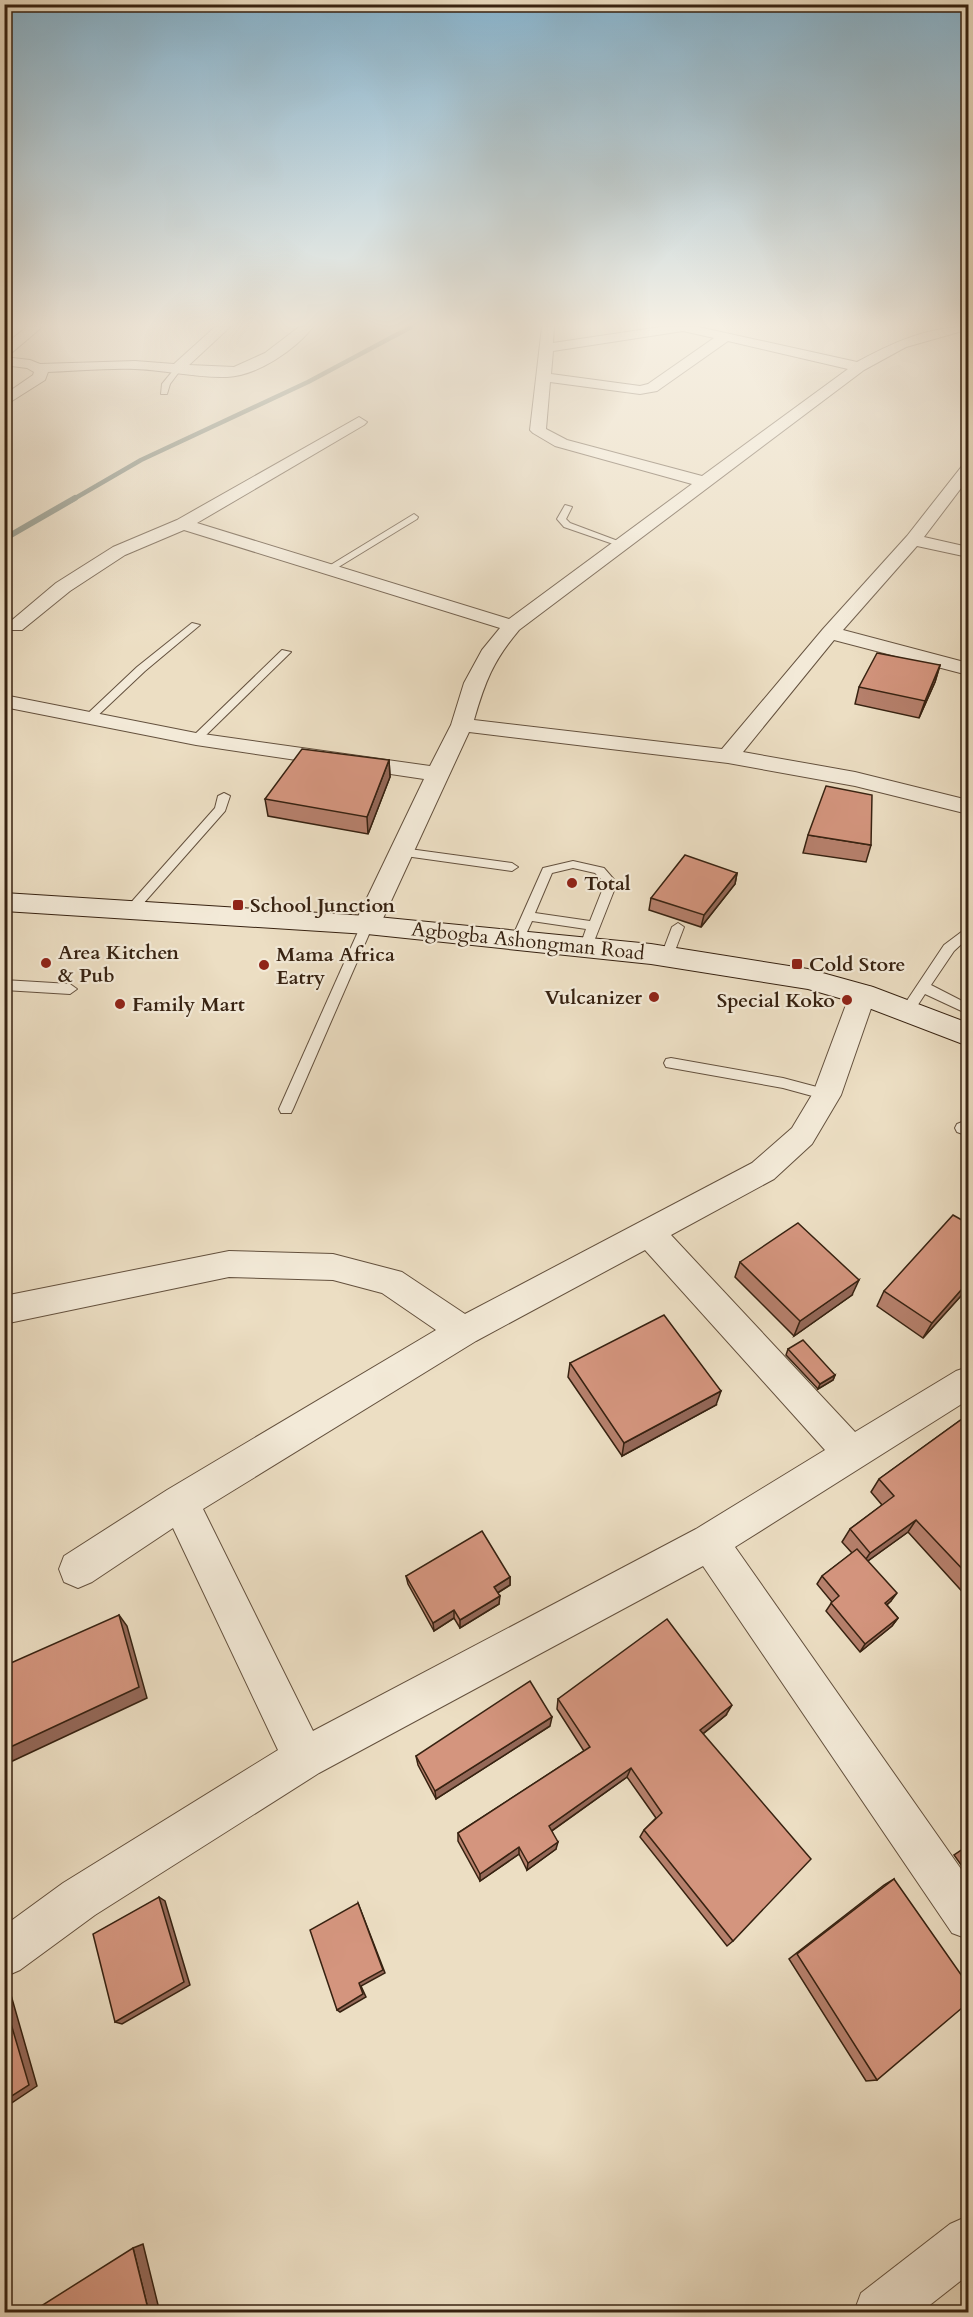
<svg xmlns="http://www.w3.org/2000/svg" width="973" height="2317" font-family="Cardo,serif">
<style>
.lines{fill:none;stroke-linecap:round;stroke-linejoin:round}
.stream-far1{stroke:#727e73;stroke-width:4.5}
.stream{stroke:#727e73;stroke-width:6}
.lane-casing{stroke:#64513e;stroke-width:2}
.street-casing{stroke:#64513e;stroke-width:2}
.secondary-casing{stroke:#372211;stroke-width:2}
.lane{fill:#f3ead8;fill-rule:evenodd}
.street{fill:#f3ead8;fill-rule:evenodd}
.secondary{fill:#f3ead8;fill-rule:evenodd}
.wall{fill:#b6806c;stroke:#372211;stroke-width:1.5}
.shaded-wall{fill:#946858;stroke:#372211;stroke-width:1.5}
.building{fill:#d4957e;stroke:#372211;stroke-width:1.5}
.poi-dot{fill:#8f2418;stroke:#f3ead8;stroke-width:2}
.labels{text-anchor:middle;dominant-baseline:central;stroke-width:4.5;stroke-linejoin:round;paint-order:stroke}
.poi-label{font-size:20px;font-weight:bold;fill:#372211;stroke:#f3ead8;text-anchor:start}
.street-label{font-size:20px;fill:#372211;stroke:#f3ead8}
</style>
<rect width="100%" height="100%" fill="#ecdec3"/>
<filter id="stains"><feTurbulence type="fractalNoise" baseFrequency=".00333" numOctaves="4"/><feColorMatrix values="0 0 0 0 .2 0 0 0 0 .09 0 0 0 0 .02 0 0 0 .5 -.17"/></filter>
<radialGradient id="worn" r=".72"><stop offset=".6" stop-color="#630" stop-opacity="0"/><stop offset="1" stop-color="#630" stop-opacity=".3"/></radialGradient>
<g class="lines">
<path class="stream-far1" d="M72 500 141 460 308 382 411 327"/>
<path class="stream" d="M4 539 75 498"/>
<g class="lane-casing">
<g id="lane">
<path d="M176 367 182 368 170 384 167 394H161L162 384Z"/>
<path d="M565 505 572 507 566 519 570 523 626 544 619 546 564 527 557 519Z"/>
<path d="M414 514 418 517 417 519 332 571 324 569Z"/>
<path d="M192 623 200 625 145 671 92 721H84V717L137 667Z"/>
<path d="M282 650 291 652 200 741H192V737Z"/>
<path d="M224 793 230 796 225 811 135 913H127L125 910 127 907 215 808 218 796Z"/>
<path d="M402 848 512 863 518 867 512 871 398 855 396 852Z"/>
<path d="M573 861 604 868 617 883 591 949H581L580 946 586 929 532 921 522 943H512L511 940 543 868ZM573 868 595 873 605 883 590 921 535 913 552 873Z"/>
<path d="M367 921 373 925 293 1109 291 1113H281L279 1109 361 925Z"/>
<path d="M678 923 684 927 673 956 667 960 662 959 661 956 672 927Z"/>
<path d="M968 927V938L954 951 931 985 968 1004V1014L925 994 912 1014H902L900 1011 944 945Z"/>
<path d="M4 980 70 984 77 989 70 994 4 990Z"/>
<path d="M671 1058 783 1078 832 1091 834 1095 827 1100 783 1088 666 1067 664 1063 666 1059Z"/>
<path d="M962 1122 968 1125V1136L957 1132 955 1128 957 1124Z"/>
</g>
</g>
<g class="street-casing">
<g id="street">
<path d="M27 327H42L9 355 4 356V345Z"/>
<path d="M215 327H230L189 365 234 367 265 353 299 327H313C295 350 257 376 227 377 197 378 166 370 135 369 106 368 77 371 48 372L45 380 4 406V395L33 375 34 372 27 368 4 365V357L30 360 40 364 135 361 174 364Z"/>
<path d="M542 327H554L553 343 660 327H698L857 362C892 343 927 327 967 327L966 330 906 347 864 370 519 630C493 661 485 682 474 720L722 749 823 629 907 536 962 466 968 464V479L924 537 968 547V557L917 546 843 630 968 663V675L834 640 743 752 855 772 968 800V814L855 786 728 763 469 732 380 925 376 931 367 933 358 931 354 925 424 779 196 745 4 707V695L196 733 430 766 451 725 464 683 482 650 500 628 184 530 125 555 70 591 22 630H8L5 626 56 583 113 547 177 520 359 417 367 422 364 425 197 523 509 619 692 484 555 446 533 433 530 430ZM683 331 714 338 648 384 640 386 551 374 553 351ZM728 341 848 369 702 476 567 440 546 429 550 382 640 394 657 391Z"/>
<path d="M863 985 872 987 876 994 841 1095 812 1144 774 1179 671 1235 855 1432 956 1371 968 1367V1400L735 1547 968 1879V1939L952 1933 703 1566 319 1773 95 1915 20 1970 4 1977V1926L63 1883 278 1750 173 1528 92 1582 78 1588 64 1582 59 1569 64 1556 167 1490 436 1330 382 1293 333 1280 229 1277 4 1324V1296L229 1251 333 1254 402 1272 465 1314 752 1163 792 1128 813 1093 850 994 854 987ZM645 1250 825 1450 696 1529 313 1731 203 1509 476 1341Z"/>
<path d="M968 2216V2275L921 2312H854L861 2293 950 2224Z"/>
</g>
</g>
<g class="secondary-casing">
<path id="secondary" d="M4 893 367 916 651 944 808 969 873 987 968 1023V1046L853 1002 808 989 651 964 367 934 4 911Z"/>
</g>
<use href="#lane" class="lane"/>
<use href="#street" class="street"/>
<use href="#secondary" class="secondary"/>
</g>
<g class="wall">
<path d="M940 665 935 682 919 718 855 704 859 687Z"/>
<path d="M389 760 390 777 368 834 268 816 265 799Z"/>
<path d="M808 835 871 845 866 862 803 853Z"/>
<path d="M737 873 735 884 701 927 649 910 651 898Z"/>
<path d="M969 1224V1287L923 1338 877 1306 884 1291Z"/>
<path d="M740 1262 852 1295 794 1336 735 1277Z"/>
<path d="M788 1349 835 1375 833 1380 818 1389 786 1355Z"/>
<path d="M570 1363 716 1405 622 1456 568 1377Z"/>
<path d="M969 1414V1599L908 1532 868 1561 891 1601 887 1605 898 1618 892 1626 860 1652 826 1611 832 1602 817 1584 822 1576 852 1553 842 1542 850 1529 882 1505 871 1492 879 1479Z"/>
<path d="M406 1576 510 1577V1585L498 1593 499 1604 460 1628 454 1618 434 1631 408 1584Z"/>
<path d="M558 1699 726 1715 703 1734 733 1941 727 1946 640 1837 644 1830 656 1818 627 1777 552 1831 556 1849 527 1870 519 1854 480 1881 458 1841V1833L584 1751 557 1709Z"/>
<path d="M550 1726 436 1799 418 1765 416 1756Z"/>
<path d="M969 1845V1876L954 1855Z"/>
<path d="M894 1879 877 2080 866 2081 789 1959 884 1885Z"/>
</g>
<g class="shaded-wall">
<path d="M940 665 935 682 919 718 925 701Z"/>
<path d="M389 760 390 777 368 834 367 817Z"/>
<path d="M737 873 735 884 701 927 704 915Z"/>
<path d="M859 1280 852 1295 794 1336 800 1321Z"/>
<path d="M969 1281V1287L923 1338 932 1323Z"/>
<path d="M835 1375 833 1380 818 1389 820 1384Z"/>
<path d="M721 1391 716 1405 622 1456 624 1443Z"/>
<path d="M916 1520 908 1532 862 1565 870 1553Z"/>
<path d="M510 1577V1585L494 1595V1587Z"/>
<path d="M897 1593 891 1601 879 1611 885 1603Z"/>
<path d="M500 1596 499 1604 460 1628V1620Z"/>
<path d="M454 1610V1618L434 1631 433 1623Z"/>
<path d="M119 1615 127 1626 147 1698 4 1765V1750Z"/>
<path d="M898 1618 892 1626 860 1652 865 1644Z"/>
<path d="M732 1705 726 1715 695 1740 700 1730Z"/>
<path d="M552 1717 550 1726 436 1799 435 1791Z"/>
<path d="M631 1768 627 1777 547 1834 549 1826Z"/>
<path d="M558 1842 556 1849 527 1870 528 1863Z"/>
<path d="M519 1847V1854L480 1881V1874Z"/>
<path d="M159 1897 165 1901 190 1985 122 2024 115 2022Z"/>
<path d="M358 1903 385 1973 361 1986 366 1997 340 2012 337 2010Z"/>
<path d="M4 1986 9 1988 37 2086 4 2108Z"/>
<path d="M143 2244 160 2313H149L133 2248Z"/>
</g>
<g class="building">
<path d="M877 653 940 665 925 701 859 687Z"/>
<path d="M302 749 389 760 367 817 265 799Z"/>
<path d="M826 786 872 795 871 845 808 835Z"/>
<path d="M685 855 737 873 704 915 651 898Z"/>
<path d="M953 1215 969 1224V1281L932 1323 884 1291Z"/>
<path d="M798 1223 859 1280 800 1321 740 1262Z"/>
<path d="M664 1315 721 1391 624 1443 570 1363Z"/>
<path d="M803 1340 835 1375 820 1384 788 1349Z"/>
<path d="M969 1414V1576L916 1520 870 1553 850 1529 894 1496 879 1479Z"/>
<path d="M482 1531 510 1577 494 1587 500 1596 460 1620 454 1610 433 1623 406 1576Z"/>
<path d="M857 1549 897 1593 885 1603 898 1618 865 1644 831 1603 839 1596 822 1576Z"/>
<path d="M119 1615 139 1687 4 1750V1666Z"/>
<path d="M667 1619 732 1705 700 1730 811 1859 733 1941 644 1830 662 1813 631 1768 549 1826 558 1842 528 1863 519 1847 480 1874 458 1833 590 1747 558 1699Z"/>
<path d="M530 1681 552 1717 435 1791 416 1756Z"/>
<path d="M894 1879 969 1986V2002L877 2080 797 1954Z"/>
<path d="M159 1897 184 1982 115 2022 93 1934Z"/>
<path d="M358 1903 383 1970 359 1983 363 1994 337 2010 310 1930Z"/>
<path d="M4 2000 29 2085 4 2101Z"/>
<path d="M133 2248 149 2313H30Z"/>
</g>
<linearGradient id="sky" x2="0" y2="1"><stop stop-color="#88b7d3"/><stop offset="0.5" stop-color="#f6f0e4"/><stop offset="1" stop-color="#f6f0e4" stop-opacity="0"/></linearGradient>
<rect width="973" height="651" fill="url(#sky)"/>
<g class="poi-dot">
<circle cx="572" cy="883" r="6"/>
<rect x="232" y="899" width="12" height="12" rx="3"/>
<circle cx="46" cy="963" r="6"/>
<rect x="791" y="958" width="12" height="12" rx="3"/>
<circle cx="264" cy="965" r="6"/>
<circle cx="654" cy="997" r="6"/>
<circle cx="847" cy="1000" r="6"/>
<circle cx="120" cy="1004" r="6"/>
</g>
<g class="labels">
<g class="poi-label">
<text x="584" y="883">Total</text>
<text x="250" y="905">School Junction</text>
<text x="58" y="952">Area Kitchen<tspan x="58" dy="23">&amp; Pub</tspan></text>
<text x="276" y="954">Mama Africa<tspan x="276" dy="23">Eatry</tspan></text>
<text x="809" y="964">Cold Store</text>
<text x="642" y="997" text-anchor="end">Vulcanizer</text>
<text x="835" y="1000" text-anchor="end">Special Koko</text>
<text x="132" y="1004">Family Mart</text>
</g>
<g class="street-label">
<text transform="translate(528 941) rotate(6)">Agbogba Ashongman Road</text>
</g>
</g>
<rect width="973" height="2317" fill="none" stroke="#ecdec3" stroke-width="24"/>
<rect x="6" y="6" width="961" height="2305" fill="none" stroke="#372211" stroke-width="3"/>
<rect x="12" y="12" width="949" height="2293" fill="none" stroke="#372211" stroke-width="1.5"/>
<rect width="100%" height="100%" filter="url(#stains)"/>
<rect width="100%" height="100%" fill="url(#worn)"/>
</svg>
